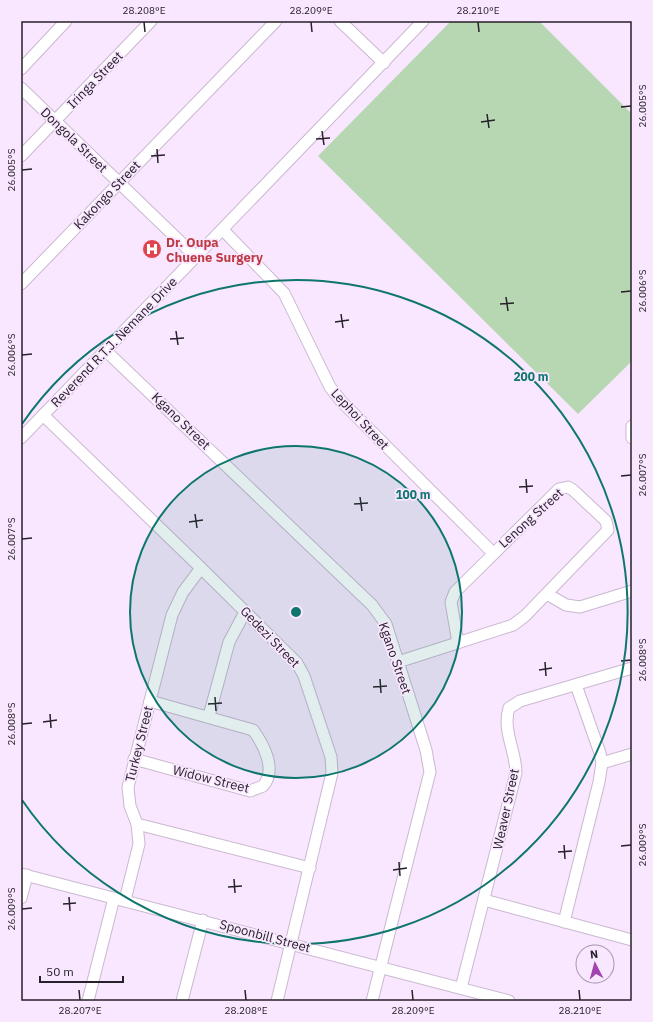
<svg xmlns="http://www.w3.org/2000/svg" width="653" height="1022" font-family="'IBM Plex Sans',sans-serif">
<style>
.garden{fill:#b7d7b2}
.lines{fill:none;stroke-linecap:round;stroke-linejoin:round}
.minor-casing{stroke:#c9b9d0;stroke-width:13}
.minor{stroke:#fff;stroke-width:11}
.ticks{fill:none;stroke:#27212a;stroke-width:1.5}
.ring{fill:none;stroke:#0f766e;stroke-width:2}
.labels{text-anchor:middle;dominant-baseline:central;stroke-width:3.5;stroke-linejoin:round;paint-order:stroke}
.street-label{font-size:13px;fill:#27212a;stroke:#f9e7ff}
.health-label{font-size:13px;font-weight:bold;fill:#be3a42;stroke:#f9e7ff;text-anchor:start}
.centre{fill:#0f766e;stroke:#f9e7ff;stroke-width:2}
.ring-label{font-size:12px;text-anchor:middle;font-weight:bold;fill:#0f766e;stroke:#f9e7ff;stroke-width:3.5;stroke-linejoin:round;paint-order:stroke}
.neatline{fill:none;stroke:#27212a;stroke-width:1.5}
.ticks-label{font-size:10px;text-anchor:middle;fill:#27212a}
</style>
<rect width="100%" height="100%" fill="#f9e7ff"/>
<path class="garden" d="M451 21H539L632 114V361L578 414 318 156Z"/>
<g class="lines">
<g class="minor-casing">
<g id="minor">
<path d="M340 21 384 63"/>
<path d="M21 69 66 21"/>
<path d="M21 88 196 257"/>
<path d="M21 156 151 21"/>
<path d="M223 230 284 293 330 387 341 401 493 553"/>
<path d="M21 284 276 21"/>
<path d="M105 350 372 605 386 624 426 750 430 772 372 1001"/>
<path d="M43 415 201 568 297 663 304 676 331 757 332 773 277 1001"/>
<path d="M632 426V438"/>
<path d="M21 438 423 21"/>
<path d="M201 568 183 592 172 615 128 787 130 806 137 824 310 868"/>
<path d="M547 594 566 605 580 607 632 591"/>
<path d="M398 662 513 625 525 616 608 530 606 521 573 490 568 487 559 489 455 592 451 602 458 643"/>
<path d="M209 716 229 642 245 612"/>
<path d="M134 759 250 791 263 786C277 770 264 745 253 730L150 701"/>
<path d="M602 763 632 754"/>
<path d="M21 874 509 1001"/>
<path d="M21 898 27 875"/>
<path d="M125 900 139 844 137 824"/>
<path d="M484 900 632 940"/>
<path d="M564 922 599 782 602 763 600 753 576 685"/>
<path d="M461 988 516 773C516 751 502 730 509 708L520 701 632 668"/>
<path d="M88 1001 114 898"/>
<path d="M182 1001 203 920"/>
</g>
</g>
<use href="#minor" class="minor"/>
</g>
<path class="ticks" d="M144 22 145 32M311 22 312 32M478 22 479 32M621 107 631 106M487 114 489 128M481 122 495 120M322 131 324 145M316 139 330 138M157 149 158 163M151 156 165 155M22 170 32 169M621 292 631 291M506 297 508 311M500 304 514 303M341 314 343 328M335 322 349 320M176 331 178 345M170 339 184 338M22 355 32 354M621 476 631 475M526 479 527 493M519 487 533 486M360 497 362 511M354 504 368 503M195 514 197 528M189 522 203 520M22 539 32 538M621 661 631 660M545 662 546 676M539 670 552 668M380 679 381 693M373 687 387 686M215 697 216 711M208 704 222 703M50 714 51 728M43 722 57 720M22 724 32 723M564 845 565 859M621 846 631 845M558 852 572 851M399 862 400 876M393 870 407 868M234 879 235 893M228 887 242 886M69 897 70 911M63 904 76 903M22 909 32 908M79 990 80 1000M245 990 246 1000M412 990 413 1000M579 990 580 1000"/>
<circle cx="296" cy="612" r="166" fill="#0f766e" fill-opacity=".12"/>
<g class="ring">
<circle cx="296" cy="612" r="166"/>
<path d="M22 424A332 332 0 1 1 22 800"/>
</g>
<defs>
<g id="hospital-disc" transform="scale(1)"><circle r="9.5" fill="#e0444e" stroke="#f9e7ff"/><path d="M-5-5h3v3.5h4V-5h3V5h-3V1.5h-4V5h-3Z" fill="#fff"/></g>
</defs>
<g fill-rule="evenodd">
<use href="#hospital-disc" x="152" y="249"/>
</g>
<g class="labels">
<g class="street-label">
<text transform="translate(95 80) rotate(-46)">Iringa Street</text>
<text transform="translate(74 140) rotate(44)">Dongola Street</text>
<text transform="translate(107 195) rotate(-46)">Kakongo Street</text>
<text transform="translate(114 342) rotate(-46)">Reverend R.T.J. Nemane Drive</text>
<text transform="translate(360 419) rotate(47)">Lephoi Street</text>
<text transform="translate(181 421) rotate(44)">Kgano Street</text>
<text transform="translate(531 518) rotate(-42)">Lenong Street</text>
<text transform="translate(270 637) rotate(46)">Gedezi Street</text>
<text transform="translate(395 658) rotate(71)">Kgano Street</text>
<text transform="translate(139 744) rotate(-76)">Turkey Street</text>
<text transform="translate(211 779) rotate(14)">Widow Street</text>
<text transform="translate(506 809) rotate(-78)">Weaver Street</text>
<text transform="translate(265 936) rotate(15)">Spoonbill Street</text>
</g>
<g class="health-label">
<text x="166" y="242">Dr. Oupa<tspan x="166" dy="15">Chuene Surgery</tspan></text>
</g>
</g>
<circle cx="296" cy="612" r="6" class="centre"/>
<g class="ring-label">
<text x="531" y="381">200 m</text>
<text x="413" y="499">100 m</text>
</g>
<rect width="653" height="1022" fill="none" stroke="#f9e7ff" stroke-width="44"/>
<g transform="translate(595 964) rotate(354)"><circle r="19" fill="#f9e7ff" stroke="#a598aa"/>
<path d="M0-3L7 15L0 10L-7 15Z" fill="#a244ad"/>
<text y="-6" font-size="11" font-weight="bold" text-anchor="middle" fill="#27212a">N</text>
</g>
<path d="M40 976v6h83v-6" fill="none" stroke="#27212a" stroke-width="2"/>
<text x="46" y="976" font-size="12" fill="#27212a" stroke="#f9e7ff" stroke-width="3" paint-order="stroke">50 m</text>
<rect x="22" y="22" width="609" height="978" class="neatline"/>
<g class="ticks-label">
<text x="144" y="14">28.208°E</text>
<text x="311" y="14">28.209°E</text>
<text x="478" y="14">28.210°E</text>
<text transform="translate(642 106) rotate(-90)" y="4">26.005°S</text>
<text transform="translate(11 170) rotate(-90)" y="4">26.005°S</text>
<text transform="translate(642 291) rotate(-90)" y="4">26.006°S</text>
<text transform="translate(11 355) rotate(-90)" y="4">26.006°S</text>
<text transform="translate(642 475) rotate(-90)" y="4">26.007°S</text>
<text transform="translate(11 539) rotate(-90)" y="4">26.007°S</text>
<text transform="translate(642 660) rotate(-90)" y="4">26.008°S</text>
<text transform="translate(11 724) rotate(-90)" y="4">26.008°S</text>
<text transform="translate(642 845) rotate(-90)" y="4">26.009°S</text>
<text transform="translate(11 909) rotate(-90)" y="4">26.009°S</text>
<text x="80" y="1014">28.207°E</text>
<text x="246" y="1014">28.208°E</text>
<text x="413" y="1014">28.209°E</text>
<text x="580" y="1014">28.210°E</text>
</g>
</svg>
